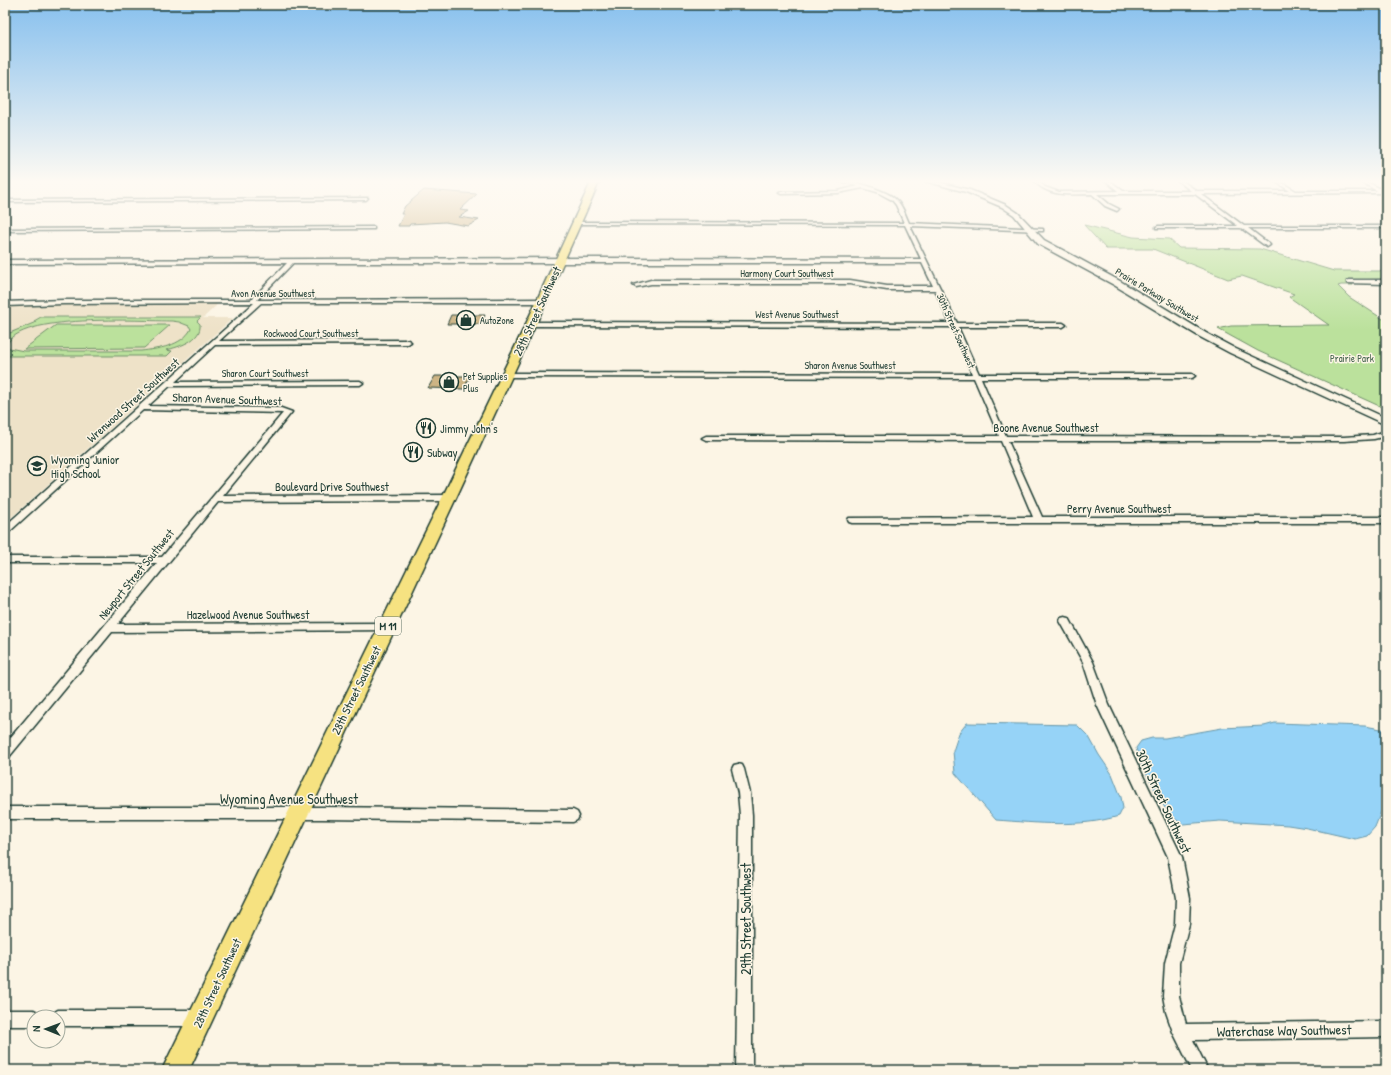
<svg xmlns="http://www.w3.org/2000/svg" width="1391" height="1075" font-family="'Patrick Hand',sans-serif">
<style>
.built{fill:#eee2c8}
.green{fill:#bbe19c;stroke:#6d8f68;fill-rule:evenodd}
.water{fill:#96d3f7;stroke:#6697a9}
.building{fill:#cdb484;stroke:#1f3d34}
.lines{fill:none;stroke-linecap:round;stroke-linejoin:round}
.street-casing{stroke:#1f3d34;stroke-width:3}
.secondary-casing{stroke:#1f3d34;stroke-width:3}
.primary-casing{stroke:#1f3d34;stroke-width:3}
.street{fill:#fcf5e5;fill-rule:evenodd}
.secondary{fill:#fcf5e5;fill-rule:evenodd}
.primary{fill:#f6e281;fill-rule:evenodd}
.labels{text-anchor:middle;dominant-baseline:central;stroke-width:3;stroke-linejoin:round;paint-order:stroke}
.far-street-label{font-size:10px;fill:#1f3d34;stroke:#fcf5e5}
.far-poi-label{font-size:10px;fill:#1f3d34;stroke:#fcf5e5;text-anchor:start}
.far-park-label{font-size:10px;fill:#3e5e49;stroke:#fcf5e5}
.shield{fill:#fcf5e5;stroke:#617469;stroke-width:1}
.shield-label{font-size:11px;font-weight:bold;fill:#1f3d34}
.street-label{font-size:12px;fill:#1f3d34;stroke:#fcf5e5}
.poi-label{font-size:12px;fill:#1f3d34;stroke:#fcf5e5;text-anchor:start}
.near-street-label{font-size:14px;fill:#1f3d34;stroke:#fcf5e5}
</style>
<rect width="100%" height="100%" fill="#fcf5e5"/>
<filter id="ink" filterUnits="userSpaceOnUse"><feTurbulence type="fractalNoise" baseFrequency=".025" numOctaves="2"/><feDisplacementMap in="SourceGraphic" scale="8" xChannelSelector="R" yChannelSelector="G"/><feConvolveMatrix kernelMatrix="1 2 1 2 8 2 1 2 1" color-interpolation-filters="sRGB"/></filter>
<g filter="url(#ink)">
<path class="built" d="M26 304H218L203 318H233L5 523V305Z"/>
<g class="green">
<path d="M1084 225 1133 237 1169 239 1179 248 1260 249 1334 271H1380L1386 275V279L1346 280 1353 285H1341L1338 286 1349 297 1386 321V409L1258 351 1218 329 1231 326 1329 325 1289 297 1294 294 1242 276 1228 279 1153 249H1106Z"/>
<path d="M41 317H201L197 321 200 324C202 340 179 347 166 350L172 351 167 356H5V335L36 322 34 321ZM172 321 179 322 189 326 191 329C182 346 158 349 141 351H24L9 348 7 345C18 313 142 321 172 321Z"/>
<path d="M56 325H170L144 348 24 349Z"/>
</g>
<g class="water">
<path d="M967 723 1077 725 1089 737 1099 755 1112 774 1121 797 1123 808 1119 816C1079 828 1038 823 996 820L955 773 953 751 959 733Z"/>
<path d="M1275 723 1365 726 1386 730V799L1375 827 1367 836 1355 839 1307 828 1288 825 1220 821 1183 824 1175 819 1165 808 1140 762 1136 748 1141 741 1152 738H1165L1222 728 1264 726Z"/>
</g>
<g class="building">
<path d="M424 190 477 194 460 210 469 211 459 217 479 220 468 226 445 222 410 224 409 226H398L404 214H401L405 206Z"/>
<path d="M451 315H485L482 324H447Z"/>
<path d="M435 376H470L464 389 428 388Z"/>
</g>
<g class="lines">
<g class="street-casing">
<g id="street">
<path d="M9 180H14L5 184V181Z"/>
<path d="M835 180C847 178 885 190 894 198 902 204 905 214 909 223L1043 229V231H1041L910 226 957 323H1063L1066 325 1063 327H958L979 374H1192L1195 376 1192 378H981L1006 436 1344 437 1373 435 1386 431V436L1374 439 1344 441H1008L1042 517H1386V523H852L849 522 848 520 849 518 1033 517 1001 441 706 440 702 438 706 436H999L974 378 507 377 504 375 507 373 972 374 952 327 531 326 528 324 531 322 950 323 935 290H887L850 284H651L636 287 633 285 651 280H850L887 286H933L922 263H293L257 300 541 299 544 301 541 303H261L219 341 408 340 411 342 408 344 215 345 175 382 360 381 363 383 360 385 170 386 148 406 281 408 292 412 223 496 449 495 453 498 449 501 218 502 118 624 387 623 391 624 392 627 391 630 112 632 9 757 5 758V744L157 563H5V557H162L283 413 143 410 8 533 5 534V526L254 303 63 304 5 306V302L63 300H251L287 263 5 264V260L600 258 921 259 905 225 577 224 575 223 577 222 904 223 896 205 892 200 877 192 863 188 838 193 781 194 779 193 781 192 838 191 858 186Z"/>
<path d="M1033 180H1037L1045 187 1059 192 1118 191 1105 180H1109L1123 191H1191L1177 180H1181L1197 191H1290L1273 180H1277L1296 191H1377L1358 180H1362L1386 191V193L1201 194 1244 226H1386V228H1248L1269 244 1270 245 1267 247 1241 228H1156V227L1158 226H1238L1195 194H1097L1109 204 1119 209 1117 211 1105 206 1092 194C1070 194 1049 198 1033 180Z"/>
<path d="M368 198 366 200 5 202V200Z"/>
<path d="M374 227V229H372L5 231V229Z"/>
<path d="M1349 280H1386V284L1347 283V281Z"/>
<path d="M1065 617 1069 618 1093 662 1109 705 1182 857 1190 898 1189 924 1179 963V996L1186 1024 1386 1021V1037L1193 1040 1208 1070H1192L1173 1032 1166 1012 1163 996 1165 963 1175 924 1176 898 1168 857 1097 705 1083 662 1060 621 1061 618Z"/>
<path d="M738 764 742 765 744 769 750 793 752 815V1070H736L740 815 738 793 732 769 734 765Z"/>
<path d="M5 807H322L573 810 577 812 579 816 577 820 573 822 322 819H5Z"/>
<path d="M5 1010H34L39 1013 41 1017H34V1026H5Z"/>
<path d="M58 1010H199L204 1013 207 1018 204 1023 199 1026H58V1017H51L53 1013Z"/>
</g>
</g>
<g class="secondary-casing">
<path id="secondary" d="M921 180H930L970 190 1006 205 1018 213 1044 240 1120 281 1206 333 1236 349 1386 418V425L1230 353 1200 337 1114 285 1038 244 1014 215 1002 207 966 192Z"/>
</g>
<g class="primary-casing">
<path id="primary" d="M592 180H600L536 324 456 498 189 1070H162L442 498 526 324Z"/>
</g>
<use href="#street" class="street"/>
<use href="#secondary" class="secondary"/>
<use href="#primary" class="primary"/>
</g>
</g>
<linearGradient id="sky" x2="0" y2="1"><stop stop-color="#87c0ee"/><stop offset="0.55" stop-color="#fefaf3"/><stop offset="1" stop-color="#fefaf3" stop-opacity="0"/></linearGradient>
<rect width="1391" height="330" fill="url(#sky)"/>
<defs>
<g id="shop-ring" transform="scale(1)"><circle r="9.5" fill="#fcf5e5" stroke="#1f3d34" stroke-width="1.5"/><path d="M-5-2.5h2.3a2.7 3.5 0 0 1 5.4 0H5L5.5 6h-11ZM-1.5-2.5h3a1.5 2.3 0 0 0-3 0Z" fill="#1f3d34"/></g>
<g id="restaurant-ring" transform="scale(1)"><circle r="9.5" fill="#fcf5e5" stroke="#1f3d34" stroke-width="1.5"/><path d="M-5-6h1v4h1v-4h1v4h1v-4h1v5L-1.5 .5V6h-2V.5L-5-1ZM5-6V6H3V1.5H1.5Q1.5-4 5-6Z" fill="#1f3d34"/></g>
<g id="school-ring" transform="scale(1)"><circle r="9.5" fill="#fcf5e5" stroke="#1f3d34" stroke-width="1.5"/><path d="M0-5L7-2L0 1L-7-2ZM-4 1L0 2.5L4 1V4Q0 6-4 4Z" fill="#1f3d34"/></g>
</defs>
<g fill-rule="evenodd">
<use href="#shop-ring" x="466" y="320"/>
<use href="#shop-ring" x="449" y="382"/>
<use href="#restaurant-ring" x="426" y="428"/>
<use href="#restaurant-ring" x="413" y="452"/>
<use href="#school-ring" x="37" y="466"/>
</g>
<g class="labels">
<g class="far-street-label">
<text x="787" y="273">Harmony Court Southwest</text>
<text x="273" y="293">Avon Avenue Southwest</text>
<text transform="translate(1157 295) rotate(31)">Prairie Parkway Southwest</text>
<text x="797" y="314">West Avenue Southwest</text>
<text transform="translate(956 331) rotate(66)">30th Street Southwest</text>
<text x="311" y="333">Rockwood Court Southwest</text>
<text x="850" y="365">Sharon Avenue Southwest</text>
<text x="265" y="373">Sharon Court Southwest</text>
</g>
<g class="far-poi-label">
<text x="480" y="320">AutoZone</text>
<text x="463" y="376">Pet Supplies<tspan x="463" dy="12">Plus</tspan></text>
</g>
<g class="far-park-label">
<text x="1352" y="358">Prairie Park</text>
</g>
<rect class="shield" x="375" y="617" width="26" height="18" rx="3"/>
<g class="shield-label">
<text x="388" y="626">M 11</text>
</g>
<g class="street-label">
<text transform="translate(537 311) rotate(-65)">28th Street Southwest</text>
<text transform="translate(227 399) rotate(2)">Sharon Avenue Southwest</text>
<text transform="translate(133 400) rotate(-42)">Wrenwood Street Southwest</text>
<text x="1046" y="427">Boone Avenue Southwest</text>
<text x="332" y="486">Boulevard Drive Southwest</text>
<text x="1119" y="508">Perry Avenue Southwest</text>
<text transform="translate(136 574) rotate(-51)">Newport Street Southwest</text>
<text x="248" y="614">Hazelwood Avenue Southwest</text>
<text transform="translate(356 690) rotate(-64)">28th Street Southwest</text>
<text transform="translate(217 983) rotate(-65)">28th Street Southwest</text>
</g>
<g class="poi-label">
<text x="440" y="428">Jimmy John's</text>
<text x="427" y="452">Subway</text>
<text x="51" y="459">Wyoming Junior<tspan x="51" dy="14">High School</tspan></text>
</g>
<g class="near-street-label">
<text x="289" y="798">Wyoming Avenue Southwest</text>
<text transform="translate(1164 801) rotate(65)">30th Street Southwest</text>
<text transform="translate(745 919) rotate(-90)">29th Street Southwest</text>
<text transform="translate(1284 1030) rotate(-1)">Waterchase Way Southwest</text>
</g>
</g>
<rect width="1391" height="1075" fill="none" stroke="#fcf5e5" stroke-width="20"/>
<rect x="10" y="10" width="1371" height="1055" fill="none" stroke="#1f3d34" stroke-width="1.5" filter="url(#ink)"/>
<g transform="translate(46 1029) rotate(271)"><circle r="19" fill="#fcf5e5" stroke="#a4ab9e"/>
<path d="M0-3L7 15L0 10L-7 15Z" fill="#1f3d34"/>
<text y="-6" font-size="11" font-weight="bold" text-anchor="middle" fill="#1f3d34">N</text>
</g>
</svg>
